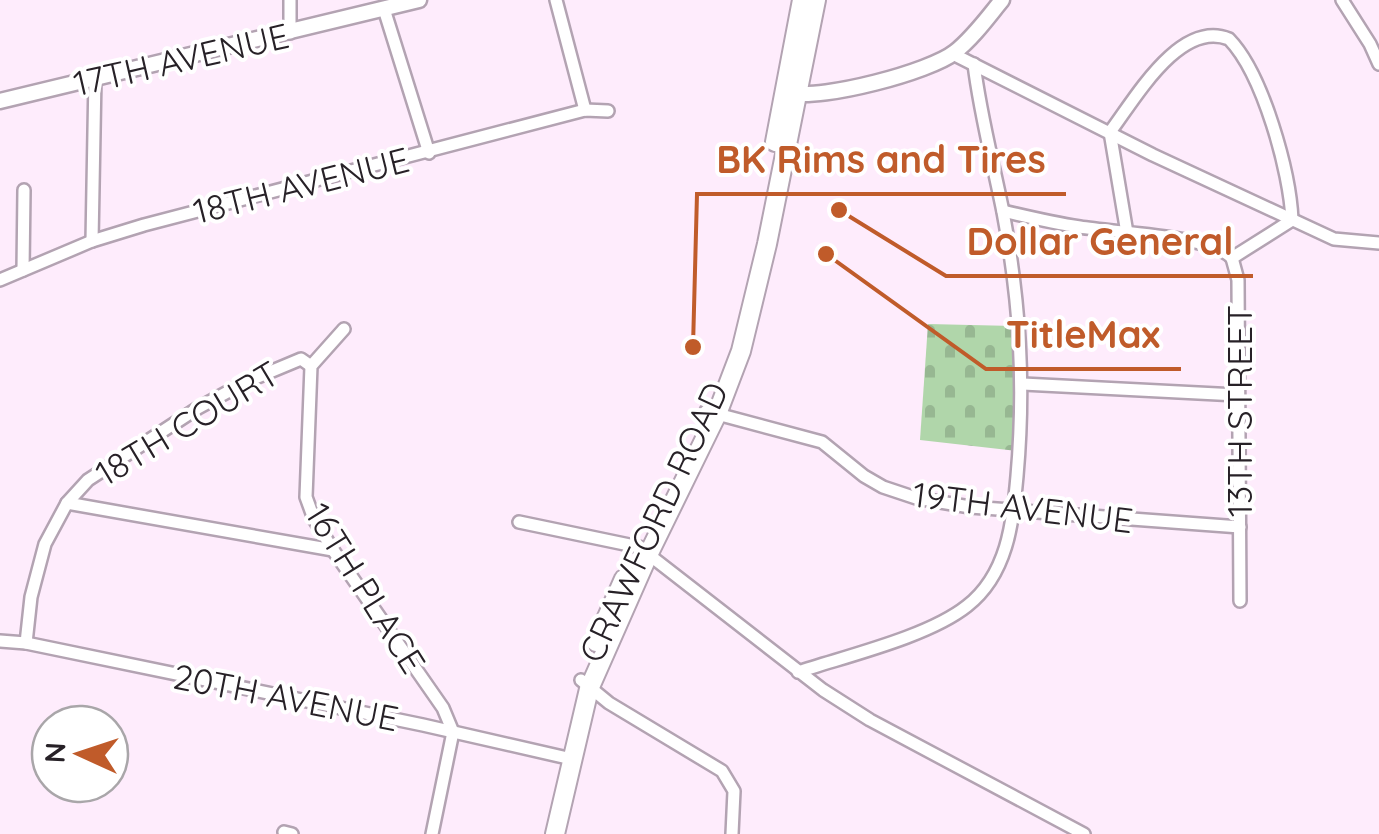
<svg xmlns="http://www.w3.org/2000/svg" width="1379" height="834" font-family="Quicksand,sans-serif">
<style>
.cemetery{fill:url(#cemetery-stones)}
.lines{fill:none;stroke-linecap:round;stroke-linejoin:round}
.minor-casing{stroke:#b3a3b2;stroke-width:16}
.tertiary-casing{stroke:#b3a3b2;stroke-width:19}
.primary-casing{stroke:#b3a3b2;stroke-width:22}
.minor{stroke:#fff;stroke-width:11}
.tertiary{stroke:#fff;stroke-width:14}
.primary{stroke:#fff;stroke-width:18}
.labels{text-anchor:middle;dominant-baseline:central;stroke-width:8;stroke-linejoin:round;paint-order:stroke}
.street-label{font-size:35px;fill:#272127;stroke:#fff}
.leader{fill:none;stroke:#c05b2a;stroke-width:4}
.callout-dot{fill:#c05b2a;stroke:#fff;stroke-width:4}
.callout-label{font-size:38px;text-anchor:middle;font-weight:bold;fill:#c05b2a;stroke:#fff;stroke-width:8;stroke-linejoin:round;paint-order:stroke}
</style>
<defs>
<pattern id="cemetery-stones" width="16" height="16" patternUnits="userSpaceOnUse" patternTransform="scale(2.5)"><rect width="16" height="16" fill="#b0d6aa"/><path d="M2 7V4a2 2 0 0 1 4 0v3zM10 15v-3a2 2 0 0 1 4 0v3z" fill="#97b792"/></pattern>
</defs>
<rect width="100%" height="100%" fill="#feecfc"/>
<path class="cemetery" d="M928 324 1014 326 1017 451 920 440Z"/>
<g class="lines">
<g class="minor-casing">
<g id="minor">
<path d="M556 0 585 110"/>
<path d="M1342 0 1370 44 1379 64"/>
<path d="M384 9 429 153"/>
<path d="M290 33V0"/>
<path d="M953 54 1153 155 1334 239 1379 243"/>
<path d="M1003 211C1028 217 1054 223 1080 227 1114 233 1211 235 1232 258"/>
<path d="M1127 233 1110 132C1135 99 1180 19 1229 39 1263 74 1290 172 1292 220"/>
<path d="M92 241 95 77"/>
<path d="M1232 258 1238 280 1240 601"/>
<path d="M1232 258 1292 220"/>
<path d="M23 270 24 190"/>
<path d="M0 280 92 241 144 225 585 110 608 111"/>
<path d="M344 329 311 366 306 497 314 519 333 550 443 708 453 732 432 834"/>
<path d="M1023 384 1237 395"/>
<path d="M706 411 822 442 864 476 883 487 916 498 970 507 1240 527"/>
<path d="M67 503 333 550"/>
<path d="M519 522 639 547 823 690 870 720 1084 834"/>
<path d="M0 641 26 643 423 725 572 759"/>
<path d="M26 643 31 597 45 544 67 503 88 480 198 408 246 382 301 359 311 366"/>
<path d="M798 672C846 656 928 637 967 606 1007 575 1013 523 1017 476 1025 385 1020 302 1003 212 993 162 980 114 974 64"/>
<path d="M581 680 609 703 722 771 734 791 732 834"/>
<path d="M284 832 292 834"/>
</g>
</g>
<g class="tertiary-casing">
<g id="tertiary">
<path d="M791 93C822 100 930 72 955 52 973 38 988 17 1002 0"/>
<path d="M0 101 419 0"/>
</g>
</g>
<g class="primary-casing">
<g id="primary">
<path d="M775 142 802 0"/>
<path d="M596 642 624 579"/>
<path d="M555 834 589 689 649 553 717 414 741 351 767 244 816 0"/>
</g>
</g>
<use href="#minor" class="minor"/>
<use href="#tertiary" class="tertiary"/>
<use href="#primary" class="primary"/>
</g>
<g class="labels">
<g class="street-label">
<text transform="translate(181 59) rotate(-13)">17TH AVENUE</text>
<text transform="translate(301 185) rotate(-14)">18TH AVENUE</text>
<text transform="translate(1239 411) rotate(-90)">13TH STREET</text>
<text transform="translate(187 423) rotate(-31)">18TH COURT</text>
<text transform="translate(1023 507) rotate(7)">19TH AVENUE</text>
<text transform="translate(653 522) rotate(-65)">CRAWFORD ROAD</text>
<text transform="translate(366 588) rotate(58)">16TH PLACE</text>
<text transform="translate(286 697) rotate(11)">20TH AVENUE</text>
</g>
</g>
<path class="leader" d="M693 347L697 194H1066M839 210L946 276H1253M826 254L986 369H1181"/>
<g class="callout-dot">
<circle cx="693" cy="347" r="10"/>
<circle cx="839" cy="210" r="10"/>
<circle cx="826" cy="254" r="10"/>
</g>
<g class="callout-label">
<text x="881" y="173">BK Rims and Tires</text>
<text x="1100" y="255">Dollar General</text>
<text x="1083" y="348">TitleMax</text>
</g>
<g transform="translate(80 754) rotate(273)"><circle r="48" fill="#ffffff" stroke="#a9a6a9" stroke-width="2.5"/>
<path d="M0-8L18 38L0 25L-18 38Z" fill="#c05b2a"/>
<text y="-15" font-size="28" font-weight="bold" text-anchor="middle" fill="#272127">N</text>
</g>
</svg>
